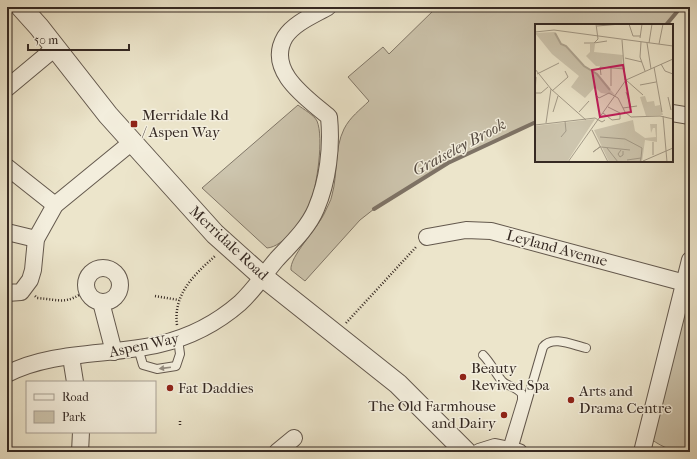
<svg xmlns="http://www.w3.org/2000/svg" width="697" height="459" font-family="'IM FELL French Canon',serif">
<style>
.green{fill:#cdc5ae;stroke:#817768}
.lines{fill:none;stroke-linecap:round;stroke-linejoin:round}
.stream{stroke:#7e7366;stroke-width:4}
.service-casing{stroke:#63584d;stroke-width:10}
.minor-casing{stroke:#63584d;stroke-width:18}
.tertiary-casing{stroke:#63584d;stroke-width:22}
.path{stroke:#352923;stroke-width:2.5;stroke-dasharray:1 2;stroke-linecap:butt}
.service{stroke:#f3eedd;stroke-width:8}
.minor{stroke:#f3eedd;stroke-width:16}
.tertiary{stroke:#f3eedd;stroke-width:20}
.oneway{fill:#948c80}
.poi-dot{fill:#8f2418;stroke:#f3eedd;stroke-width:1.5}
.labels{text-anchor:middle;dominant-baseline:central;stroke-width:3;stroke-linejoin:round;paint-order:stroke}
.poi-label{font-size:15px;fill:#352923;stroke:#f3eedd;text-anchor:start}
.street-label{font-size:15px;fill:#352923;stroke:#f3eedd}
.water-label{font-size:16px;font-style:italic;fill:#594e44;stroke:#f3eedd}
.inset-river{fill:none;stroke:#aea592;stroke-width:2}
.inset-road{fill:none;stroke:#a39a88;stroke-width:1}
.view{fill:#c2185b;fill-opacity:0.15;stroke:#c2185b;stroke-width:2}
.inset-edge{fill:none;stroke:#352923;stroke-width:2}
</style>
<rect width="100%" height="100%" fill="#ece5cb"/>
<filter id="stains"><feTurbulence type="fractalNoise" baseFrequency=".005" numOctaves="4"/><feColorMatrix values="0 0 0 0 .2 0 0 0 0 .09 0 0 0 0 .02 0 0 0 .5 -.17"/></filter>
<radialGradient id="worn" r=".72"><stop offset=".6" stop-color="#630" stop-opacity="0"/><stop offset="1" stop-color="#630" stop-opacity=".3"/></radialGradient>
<g class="green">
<path d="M437 7H681L666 25H536V122L448 163 374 209 360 220 305 281 291 270C289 257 318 228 325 212 327 207 331 201 332 195 338 174 334 149 344 129 350 117 360 110 369 101L348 77 383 47 389 54Z"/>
<path d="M298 105C303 109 314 115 317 121 324 137 317 187 310 203 304 218 284 247 267 248L202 188Z"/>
<path d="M690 285V452C675 452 663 448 651 439Z"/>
</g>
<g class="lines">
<g class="stream">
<path d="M666 25 681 7"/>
<path d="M374 209 448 163 536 122"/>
</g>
<g class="service-casing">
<g id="service">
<path d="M138 348 143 365 157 369 176 366 180 354 178 339"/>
<path d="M483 355C491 363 495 373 502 381 508 387 516 386 522 394V400L507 449"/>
<path d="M513 450 543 347C552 335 573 345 586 348"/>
</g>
</g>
<g class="minor-casing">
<g id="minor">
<path d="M7 88 55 48"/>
<path d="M672 113 690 116"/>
<path d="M7 167 55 205"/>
<path d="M7 232 36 239"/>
<path d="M427 237 466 230 491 231 685 283"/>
<circle cx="103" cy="285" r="17"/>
<path d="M7 293 21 292 30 280 33 270 36 239 55 205 132 142"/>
<path d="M101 302 114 352"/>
<path d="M71 357 75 382"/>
<path d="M7 374C53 350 111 356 160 344 190 337 217 323 240 303 254 290 265 273 277 259 291 244 308 228 316 209 328 181 332 147 329 117 308 99 265 71 285 37 294 23 314 15 328 7"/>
<path d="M80 452 81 432"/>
<path d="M277 452 294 438"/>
<path d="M479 452 495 447 519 452"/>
<path d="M642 452 690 260"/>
</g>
</g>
<g class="tertiary-casing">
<path id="tertiary" d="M21 7 39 27 108 115 215 234 262 276 398 384 466 452"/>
</g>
<g class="path">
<path d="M35 296 37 298C62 300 65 305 87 290"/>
<path d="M155 296 179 300"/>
<path d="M346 323 417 246"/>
<path d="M177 325C173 294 194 275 215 256"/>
<path d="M180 425V419"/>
</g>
<use href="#service" class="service"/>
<use href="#minor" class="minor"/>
<use href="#tertiary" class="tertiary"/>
</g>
<defs><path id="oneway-solid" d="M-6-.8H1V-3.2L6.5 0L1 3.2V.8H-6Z"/></defs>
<use class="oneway" href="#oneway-solid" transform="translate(165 368) rotate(173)"/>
<g class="poi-dot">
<rect x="130" y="120" width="8" height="8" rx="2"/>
<circle cx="463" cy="377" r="4"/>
<circle cx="170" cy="388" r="4"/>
<circle cx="571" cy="400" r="4"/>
<circle cx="504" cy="415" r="4"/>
</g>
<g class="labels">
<g class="poi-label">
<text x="142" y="115">Merridale Rd<tspan x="142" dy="17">/ Aspen Way</tspan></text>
<text x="471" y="368">Beauty<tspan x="471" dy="17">Revived Spa</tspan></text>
<text x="178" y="388">Fat Daddies</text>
<text x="579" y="391">Arts and<tspan x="579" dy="17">Drama Centre</tspan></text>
<text x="496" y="406" text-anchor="end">The Old Farmhouse<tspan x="496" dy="17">and Dairy</tspan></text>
</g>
<g class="street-label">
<text transform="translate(229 243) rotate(43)">Merridale Road</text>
<text transform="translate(557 248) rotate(15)">Leyland Avenue</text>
<text transform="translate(144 345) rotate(-12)">Aspen Way</text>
</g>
<g class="water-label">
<text transform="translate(459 147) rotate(-28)">Graiseley Brook</text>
</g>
</g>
<g transform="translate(535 24)">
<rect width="138" height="138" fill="#ece5cb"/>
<path d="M20 8 26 20 31 22 49 42 62 50 80 71 66 69 60 63 50 74 36 63 44 52 17 30 0 9ZM55 20H60L59 28 88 31 87 44 61 42 51 32 55 28ZM110 72 112 78 119 77 120 82 125 81 128 91 111 92 105 73ZM60 95 32 138H0V102ZM98 96 100 107 110 114 121 113 120 104H118L116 109 115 100H122V118L110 116 107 138H74L59 106Z" fill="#cdc5ae"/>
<path class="inset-river" d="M20 9 26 20 31 22 49 42 62 50 75 66"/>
<path class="inset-road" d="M94 0 98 12H105M62 2 86 0M0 8 19 6 138 22M105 14 107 0M87 16 90 56M106 18 105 33 110 47M49 19H59L63 15 61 0M59 19 72 17M112 19 116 45M114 19 117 0M124 20 128 0M90 34 107 38M126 40 130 47 138 50M119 43 127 88M0 45 16 65 51 96M2 50 24 39M66 51 65 43 90 45M91 56 108 71M105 61 121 58M76 62V44M17 67 33 53 30 47M91 68 96 83M0 69 1 53M0 69H6L13 63M60 70 64 74 74 69 83 74 90 88 96 93 125 92 138 95M133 73 136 86M88 84 102 82M18 88 23 72M44 88 54 77M68 89 77 96 85 95V89L73 83M128 92 132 138M11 99 16 65M0 101 60 94 67 98 70 96M57 106 73 138M26 113 31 107 30 97M65 113 90 115 107 124 106 134M118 118V131M65 123 58 128 66 122M66 123 95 126M72 124 83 138M86 126 83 130 85 133 88 131V127M92 136 106 134 105 138M108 137 138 124M33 138 91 56 138 35"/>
<path class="view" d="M88 41 96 88 65 93 57 46Z"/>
<rect width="138" height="138" class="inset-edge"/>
</g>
<rect width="697" height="459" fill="none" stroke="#ece5cb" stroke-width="24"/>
<rect x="8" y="8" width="681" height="443" fill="none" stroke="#352923" stroke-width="2"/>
<rect x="12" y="12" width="673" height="435" fill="none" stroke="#352923"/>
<rect x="26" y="381" width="130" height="52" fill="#f3eedd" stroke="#a79f93"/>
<rect x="34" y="394" width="20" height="6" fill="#f3eedd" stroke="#a79f93"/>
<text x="62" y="401" font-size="12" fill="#352923">Road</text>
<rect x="34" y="411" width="20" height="12" fill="#cdc5ae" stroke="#a79f93"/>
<text x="62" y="421" font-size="12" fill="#352923">Park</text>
<path d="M28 44v6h101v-6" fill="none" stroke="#352923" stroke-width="2"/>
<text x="34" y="44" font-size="12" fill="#352923" stroke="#f3eedd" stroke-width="3" paint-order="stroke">50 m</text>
<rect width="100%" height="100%" filter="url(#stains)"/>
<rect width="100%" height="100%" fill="url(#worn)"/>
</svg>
